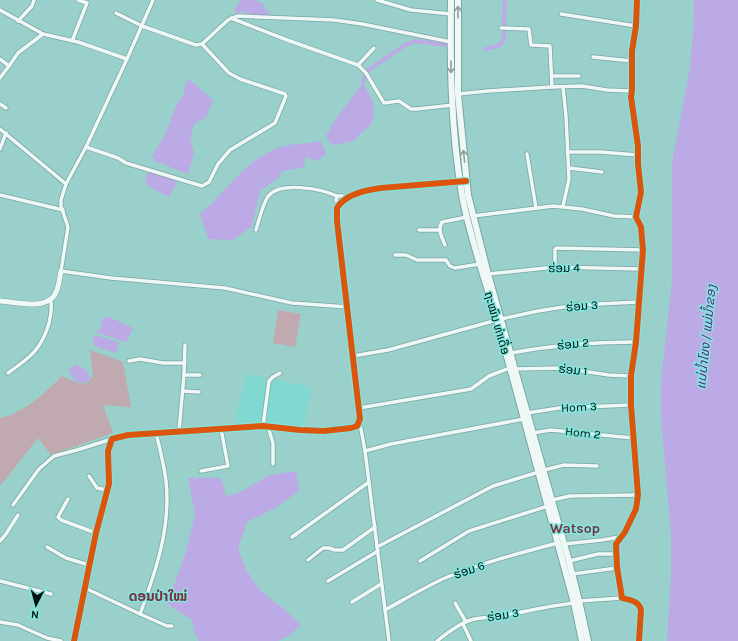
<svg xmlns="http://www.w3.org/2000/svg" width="738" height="641" font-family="Karla,'Noto Sans Lao','Noto Sans Thai',sans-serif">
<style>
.built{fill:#80d8d0}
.green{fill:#c0aab0}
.water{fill:#bbaae5}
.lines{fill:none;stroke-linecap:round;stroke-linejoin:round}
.canal{stroke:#bbaae5;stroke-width:4}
.street-casing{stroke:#79a6a2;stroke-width:5}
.secondary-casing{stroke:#79a6a2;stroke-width:6}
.primary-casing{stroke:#79a6a2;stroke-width:8}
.street{stroke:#f0f8f7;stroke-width:3.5}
.secondary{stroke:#f0f8f7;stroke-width:5}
.primary{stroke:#f0f8f7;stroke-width:6}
.cycleway-casing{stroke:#82e7de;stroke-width:8}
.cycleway{stroke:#dc550c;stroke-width:6}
.oneway{stroke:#909c9b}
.labels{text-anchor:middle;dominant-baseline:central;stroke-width:3;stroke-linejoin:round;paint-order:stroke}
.street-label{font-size:12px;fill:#001211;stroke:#82e7de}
.water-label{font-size:13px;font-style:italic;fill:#662a8d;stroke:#82e7de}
.quarter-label{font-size:14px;font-weight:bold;fill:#7a3342;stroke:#82e7de}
</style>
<rect width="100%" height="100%" fill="#99d0cb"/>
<path class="built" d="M247 374 311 387 304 428 263 422H242L234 423Z"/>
<g class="green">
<path d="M278 310 301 314 295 347 273 343Z"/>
<path d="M90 350 123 362 131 407 103 405 113 433 51 455 38 438 0 486V418C24 413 46 392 62 376L75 382 86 384 93 376Z"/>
</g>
<g class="water">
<path d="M241 0H254L263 3 265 10 270 12 268 17 249 15 244 12 236 13 234 10Z"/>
<path d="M694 0H738V641H667L671 575V536L661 417V381L672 280V163L690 68 694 18Z"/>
<path d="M190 80 213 100 206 117 194 124 190 138 194 153 188 174 155 161 152 156 164 137 177 104 184 94 186 82Z"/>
<path d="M363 83 372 100 374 112 371 125 360 134 354 141 333 145 329 142 326 136 335 120Z"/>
<path d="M321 141 326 154 317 161 306 157 304 167 282 171 278 178 260 191 252 226 233 240 208 239 200 214C227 192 246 158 281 147 293 143 308 144 321 141Z"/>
<path d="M148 172 175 179 176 184 169 197 149 187 145 180Z"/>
<path d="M107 316 133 328 127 342 95 332 100 329 102 320Z"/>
<path d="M94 335 119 342 116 353 97 347 93 344V339Z"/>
<path d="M76 364 87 371 90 379 85 383 75 381 68 370Z"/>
<path d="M296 471 299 491 275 508 247 522 238 548 246 570 260 590 273 601 283 608 301 625 287 637 278 641H199L194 631 192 620 167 604 186 552 195 514 188 478H221L226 496 238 493 270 475Z"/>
</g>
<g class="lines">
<g class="canal">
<path d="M504 25 505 0"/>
<path d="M485 49C499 46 503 47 504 32"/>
<path d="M367 71 405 45 416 41 445 45"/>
<path d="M363 83 365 76"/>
</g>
<g class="street-casing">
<g id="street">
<path d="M153 0 127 59 86 147 66 184 61 200V206L68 227 61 271 111 278 225 288 292 303 348 307"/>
<path d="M377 0 411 10 451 14"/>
<path d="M637 0 636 26 632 51V91L631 97 638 146V164L641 192 636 217 641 227 643 250 636 342 631 376V405L638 495 636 509 625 532 616 544 617 567 622 598C630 600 639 601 641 610L639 641"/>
<path d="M0 10 43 34 78 42 127 59"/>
<path d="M561 14 636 26"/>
<path d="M231 18 287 40 358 65 366 73 384 103 399 101 411 109H417L453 105"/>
<path d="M18 21 32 6 34 0"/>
<path d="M501 28 529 29 531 45 550 46 552 87"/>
<path d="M72 41 87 3 78 0"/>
<path d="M202 44 228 20 237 16 334 20 362 24 451 42"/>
<path d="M593 57 632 61"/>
<path d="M0 59 9 66 0 78"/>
<path d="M358 65 374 48"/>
<path d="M9 66 18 53 43 34"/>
<path d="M552 76H579"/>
<path d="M563 87 566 116 569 179 563 206"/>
<path d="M458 94 488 91 552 87 582 86 607 90 632 91"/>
<path d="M0 104 6 108"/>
<path d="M0 129 66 184"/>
<path d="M86 147 118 158 126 163 202 186 209 182 218 164 230 150 275 123 286 96 285 94 240 79 229 73 202 44 196 45 142 26 116 13"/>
<path d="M0 149 6 133"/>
<path d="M567 152H600L638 155"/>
<path d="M527 154 536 208"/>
<path d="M569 168 602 172"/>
<path d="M0 195 63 210"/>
<path d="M339 205 336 200 337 196H342L348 198"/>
<path d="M473 216 553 206 582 209 614 216 636 217"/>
<path d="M256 230C259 220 262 207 267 198 277 180 322 189 337 196"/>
<path d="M419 230H440"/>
<path d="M445 245C442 237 437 230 442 222L467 217"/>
<path d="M395 255H406L417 260H446L450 266 455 268 480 264"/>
<path d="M555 267V249L557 248 643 250"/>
<path d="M488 274 555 267 641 269"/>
<path d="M501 319 538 311 576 305 640 302"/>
<path d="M511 353C553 345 594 342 636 342"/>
<path d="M353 356 388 350 497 320"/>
<path d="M129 361 140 359 163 363H185"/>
<path d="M515 369 561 368 609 375 631 376"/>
<path d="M8 373C15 368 22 363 29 357 44 344 53 320 51 300"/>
<path d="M184 375H200"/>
<path d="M183 391 199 392"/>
<path d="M359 408 471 389 489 376 510 368"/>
<path d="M527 413 559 408 631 405"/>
<path d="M359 425 361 429 365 451 389 641"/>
<path d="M263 426 269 381 273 377 280 373"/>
<path d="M268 427 273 443V464"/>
<path d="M179 431 184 375 185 345"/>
<path d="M533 433 551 430 633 438"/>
<path d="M365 451 391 444 524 419"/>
<path d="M544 470 564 465 597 466"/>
<path d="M201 471 228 466 221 429"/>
<path d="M89 476 97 488 107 490"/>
<path d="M68 499 58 517 61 520 96 533"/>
<path d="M552 500 570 496 638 495"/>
<path d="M13 505 39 469 54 456 77 450 112 439"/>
<path d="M292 537 369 482"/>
<path d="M0 541 6 534 18 515"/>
<path d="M564 544 602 540 620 537"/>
<path d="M47 547 66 558 89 565"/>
<path d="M377 547 493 486 539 472"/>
<path d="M308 560 323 548H329L335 550H343L375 527"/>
<path d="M420 561 469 531 548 506"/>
<path d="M569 561 598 554H616"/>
<path d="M572 574 617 568"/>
<path d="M0 581 51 594"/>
<path d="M328 581 378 551"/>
<path d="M85 588 140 614 167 626H172"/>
<path d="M579 601 622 598"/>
<path d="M352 602 381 584"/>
<path d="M455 603 466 622"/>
<path d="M385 610C405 599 425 587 445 578 481 563 520 553 558 543"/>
<path d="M140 614C156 571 171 527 166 481 164 465 160 449 156 433"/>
<path d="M0 622 18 625 47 638 61 641"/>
<path d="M463 624 471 641"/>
<path d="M437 641C447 633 460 623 471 620 478 617 491 618 499 616 524 612 548 606 574 603"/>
</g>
</g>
<g class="secondary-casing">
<g id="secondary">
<path d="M0 301C17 302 50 312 57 290 59 284 60 277 61 271"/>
<path d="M74 641 96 533 109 484 108 451 112 439 128 435 263 426 300 430 324 431 351 428 357 426 360 419 337 221V208C345 194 366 190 381 188L463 182"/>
</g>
</g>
<g class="primary-casing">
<g id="primary">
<path d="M451 0C450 65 451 131 462 195 470 240 487 284 499 327 524 419 549 511 574 603L582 641"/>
<path d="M458 0V94L468 195 488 274 569 561 579 601 588 641"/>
</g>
</g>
<use href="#street" class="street"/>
<use href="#secondary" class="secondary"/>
<use href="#primary" class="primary"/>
<g class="cycleway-casing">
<g id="cycleway">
<path d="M637 0 636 26 632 51V91L631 97 638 146V164L641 192 636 217 641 227 643 250 636 342 631 376V405L638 495 636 509 625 532 616 544 617 567 622 598C630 600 639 601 641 610L639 641"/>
<path d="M74 641 96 533 109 484 108 451 112 439 128 435 263 426 300 430 324 431 351 428 357 426 360 419 337 221V208C345 194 366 190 381 188L466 181"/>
</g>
</g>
<use href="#cycleway" class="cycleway"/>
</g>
<defs><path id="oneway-shaft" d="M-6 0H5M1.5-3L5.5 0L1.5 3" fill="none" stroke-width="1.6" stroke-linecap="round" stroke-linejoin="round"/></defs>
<g class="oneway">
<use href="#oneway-shaft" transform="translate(458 12) rotate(-90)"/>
<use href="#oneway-shaft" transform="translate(451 67) rotate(90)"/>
<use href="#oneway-shaft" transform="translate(464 156) rotate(-96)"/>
</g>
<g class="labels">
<g class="street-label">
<text transform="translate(564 268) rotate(-1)">ຮ່ອມ 4</text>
<text transform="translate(582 306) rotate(-5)">ຮ່ອມ 3</text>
<text transform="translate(497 323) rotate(74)">ຖະໝົນ ທ່າເດື່ອ</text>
<text transform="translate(573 344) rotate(-6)">ຮ່ອມ 2</text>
<text transform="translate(573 370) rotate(6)">ຮ່ອມ 1</text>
<text transform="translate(579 407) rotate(-3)">Hom 3</text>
<text transform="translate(583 433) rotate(6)">Hom 2</text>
<text transform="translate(469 570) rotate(-19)">ຮ່ອມ 6</text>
<text transform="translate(503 615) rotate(-9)">ຮ່ອມ 3</text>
</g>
<g class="water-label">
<text transform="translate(706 337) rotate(-84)">แม่น้ำโขง / ແມ່ນ້ຳຂອງ</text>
</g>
<g class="quarter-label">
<text x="575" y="528">Watsop</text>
<text x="158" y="596">ດອນປ່າໃໝ່</text>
</g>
</g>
<g transform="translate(36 605) rotate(186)" stroke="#82e7de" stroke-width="3" paint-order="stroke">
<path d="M0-3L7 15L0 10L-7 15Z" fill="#001211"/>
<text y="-6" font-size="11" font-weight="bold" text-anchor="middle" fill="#001211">N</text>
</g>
</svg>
